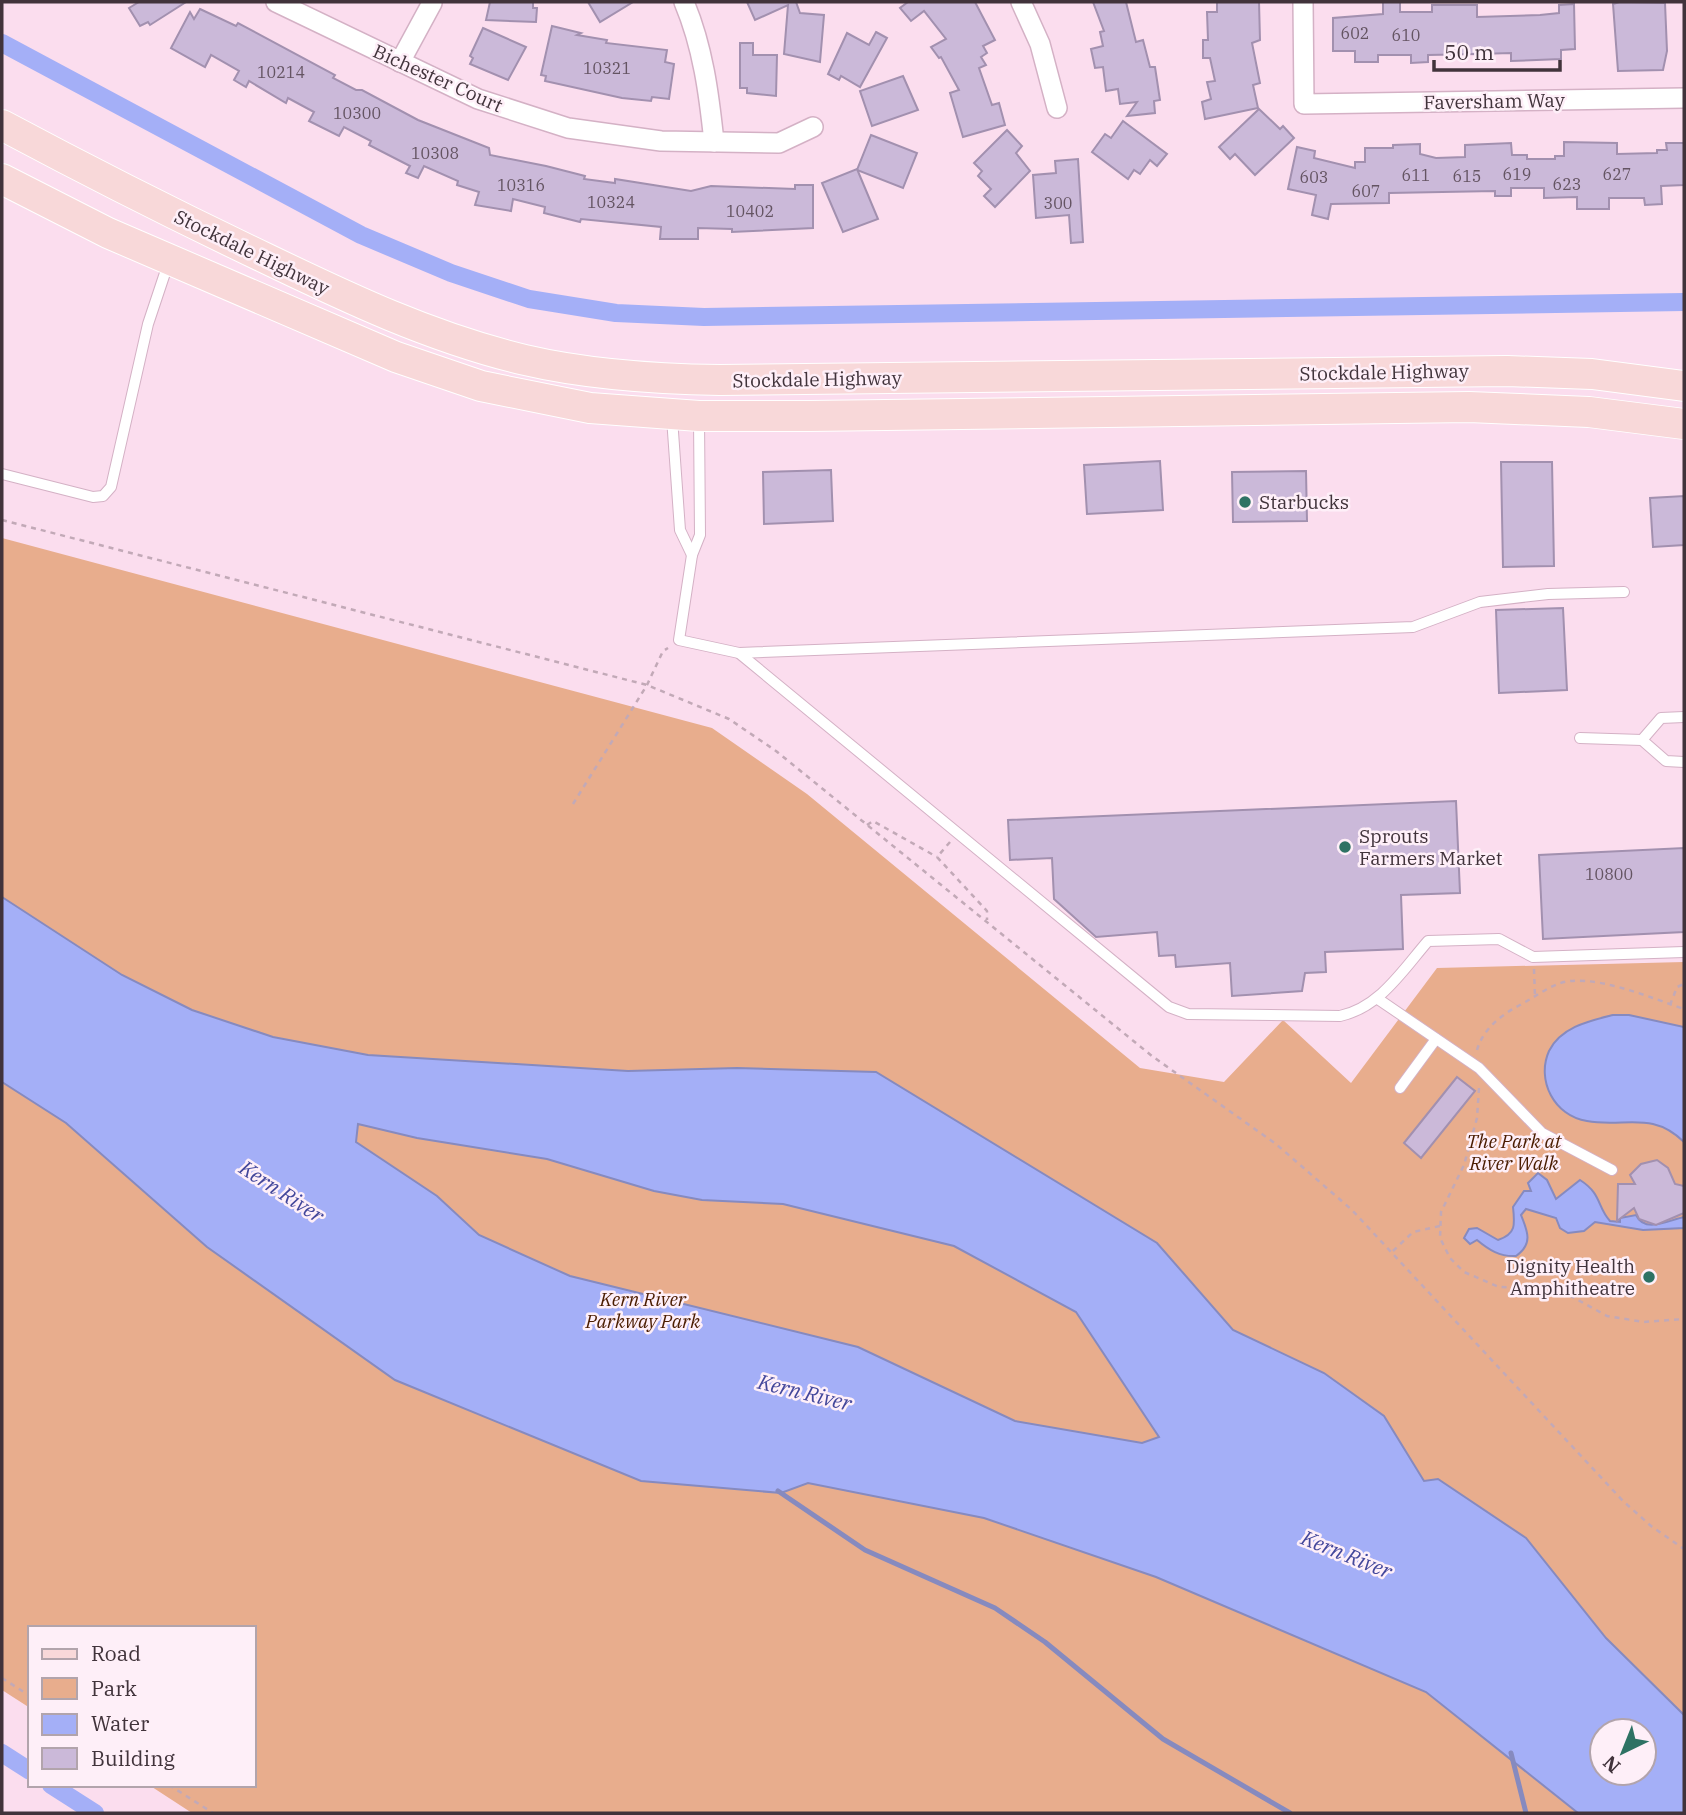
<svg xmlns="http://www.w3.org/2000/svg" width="1686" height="1815" font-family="'IBM Plex Serif',serif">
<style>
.green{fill:#e8ad8d;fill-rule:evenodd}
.water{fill:#a4aff7;stroke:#868abf;stroke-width:2;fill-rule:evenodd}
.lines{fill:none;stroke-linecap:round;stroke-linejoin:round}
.stream{stroke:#868abf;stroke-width:5}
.canal{stroke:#a4aff7;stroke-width:18}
.building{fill:#cbb9d9;stroke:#a290af;stroke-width:2}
.service-casing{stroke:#d4b1c5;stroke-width:12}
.minor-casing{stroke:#d4b1c5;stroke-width:22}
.primary-casing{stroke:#fff;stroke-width:32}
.path{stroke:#c2a9b7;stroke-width:2.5;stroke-dasharray:5 5;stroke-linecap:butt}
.service{stroke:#fff;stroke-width:10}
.minor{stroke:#fff;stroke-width:19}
.primary{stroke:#f8d8d9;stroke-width:30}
.poi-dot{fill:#2e7264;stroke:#feeff8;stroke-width:2.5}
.labels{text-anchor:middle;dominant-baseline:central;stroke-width:5;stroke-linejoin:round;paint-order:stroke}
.number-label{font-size:16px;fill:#645462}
.street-label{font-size:19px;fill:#41333b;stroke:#feeff8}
.poi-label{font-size:19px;fill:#41333b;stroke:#feeff8;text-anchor:start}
.park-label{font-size:19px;font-style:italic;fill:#4a1c00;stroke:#feeff8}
.water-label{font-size:21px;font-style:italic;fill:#43479b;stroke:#feeff8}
</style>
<rect width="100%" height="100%" fill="#fbddee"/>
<path class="green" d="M2 538 712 728 807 794 1140 1068 1224 1082 1283 1020 1351 1083 1437 968 1684 962V1813H192L149 1785H254V1628H30V1708L2 1690ZM1602 1731H1644V1773H1602Z"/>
<g class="water">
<path d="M2 897 122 975 192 1010 273 1037 368 1055 628 1071 737 1068 876 1072 1157 1243 1233 1330 1324 1373 1384 1416 1424 1481 1438 1479 1526 1538 1606 1638 1684 1715V1813H1578L1426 1692 1156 1577 984 1518 808 1483 781 1493 641 1481 395 1380 207 1247 66 1123 2 1082ZM358 1124 417 1138 547 1159 654 1191 702 1200 783 1204 954 1246 1076 1312 1159 1437 1142 1443 1015 1421 858 1347 570 1276 479 1235 437 1196 356 1142ZM1602 1731H1644V1773H1602Z"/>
<path d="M1613 1015H1629L1684 1027V1142C1652 1110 1624 1128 1587 1121 1554 1116 1536 1080 1549 1051 1561 1027 1589 1021 1613 1015Z"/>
<path d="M1538 1173 1547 1180 1556 1199 1580 1180C1602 1194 1597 1207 1610 1221L1620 1222V1218L1636 1215C1645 1234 1669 1220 1684 1217V1228L1643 1230 1595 1222 1584 1231 1568 1233 1560 1228 1556 1218 1526 1209 1521 1215C1528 1232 1533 1244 1516 1256 1500 1257 1489 1250 1477 1240L1470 1244 1464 1238 1469 1229 1477 1228 1498 1240C1516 1234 1515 1225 1513 1207L1524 1191H1531L1528 1183Z"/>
</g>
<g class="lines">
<g class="stream">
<path d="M778 1491 865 1550 995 1608 1045 1642 1163 1739 1290 1813"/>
<path d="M1511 1753 1526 1813"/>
</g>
<g class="canal">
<path d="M2 43 361 235 451 273 529 299 616 313 704 317 1684 302"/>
<path d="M2 1753 30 1771"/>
<path d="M51 1785 95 1813"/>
</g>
</g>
<g class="building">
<path d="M139 2H186L150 25 148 22 140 26 129 8Z"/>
<path d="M490 2H533V8H537L536 22 486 20Z"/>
<path d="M588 2H633L600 22Z"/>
<path d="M747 2H796L800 13 824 15 820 62 784 54 788 5 755 20Z"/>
<path d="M908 2H975L995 40 983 46 987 53 981 57 986 65 979 68 992 105 999 103 1005 125 963 137 950 93 959 90 941 57 939 58 931 47 946 39 924 11 911 21 900 8Z"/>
<path d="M1093 2H1126L1136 42 1143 40 1150 67H1155L1160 100 1154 101 1155 113 1127 116 1137 102 1120 104 1118 89 1106 91 1103 67 1095 68 1091 49 1103 46 1100 32 1104 31Z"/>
<path d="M1217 2H1259L1260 40 1252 43 1260 83 1253 85 1258 108 1205 119 1202 102 1211 99 1207 82 1215 81 1210 58H1203V40H1208L1207 12H1217Z"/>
<path d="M1383 2H1400V12H1432V5H1477V17L1540 15 1559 13V5L1574 4 1575 49 1561 50V59L1511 61V53L1478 54 1428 55V62L1411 63V55H1378V62H1355V51H1333V18L1383 14Z"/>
<path d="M1620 2 1665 3 1667 51 1663 70 1618 71 1613 4Z"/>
<path d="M200 9 236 26 238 23 335 75 333 78 356 90H362L418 120 489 148 490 155 546 166 585 176 584 179 615 183V179L691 191 711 186 795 189V185H813V228L732 232V229L698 228V239H660L661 227 581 219 580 222 544 213 545 207 513 199 511 211 475 205 479 192 457 185 458 181 424 166 418 178 406 173 410 166 369 145 371 141 344 127 339 136 309 121 314 112 288 98 286 103 249 81 246 87 234 80 239 71 211 55 205 67 171 48 190 12 194 19Z"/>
<path d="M552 26 581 33 577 35 607 40 606 43 667 50 665 62 674 64 669 99 652 97 651 101 622 98 545 81 546 76 541 75Z"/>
<path d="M483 28 526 47 508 80 470 64 473 58 470 56Z"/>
<path d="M876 32 887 38 860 87 841 76 839 80 828 74 847 33 869 45Z"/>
<path d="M740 43H753V55H777L776 96 747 93V88H740Z"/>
<path d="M903 76 918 110 872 126 860 91Z"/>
<path d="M1259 109 1280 129 1283 126 1294 138 1255 175 1235 154 1230 159 1219 147Z"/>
<path d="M1123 121 1167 154 1157 166 1150 160 1140 174 1134 170 1128 179 1092 152 1105 134 1111 138Z"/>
<path d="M1007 130 1022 146 1016 153 1030 171 995 207 984 196 991 189 978 176 982 171 974 163Z"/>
<path d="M871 135 917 153 903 188 857 170Z"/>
<path d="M1564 142 1617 143V154L1657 153V150H1667L1666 143H1684V185L1661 186 1662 204 1645 205 1644 198H1609V209H1577V197L1544 198V188H1511V196H1495V191L1389 193V203L1331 204 1328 219 1312 215 1316 195 1288 189 1297 147 1315 151 1314 158 1355 168V162H1365V148H1393V145L1420 144V154L1436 158 1465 157V145L1511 143 1512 155H1527V159H1555V156H1564Z"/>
<path d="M1078 159 1083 242 1071 243 1069 215 1036 218 1033 175 1056 173 1055 161Z"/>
<path d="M857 169 878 219 843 232 822 183Z"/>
<path d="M1160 461 1163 510 1087 514 1084 465Z"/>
<path d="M1501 462H1552L1554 566 1503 567Z"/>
<path d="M831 470 833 521 764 524 763 472Z"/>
<path d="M1306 471 1307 521 1233 522 1232 472Z"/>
<path d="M1684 496V545L1653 547 1650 498Z"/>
<path d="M1563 608 1567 690 1499 693 1496 610Z"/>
<path d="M1456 801 1460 893 1401 895 1403 949 1325 952 1326 972 1305 973 1302 991 1232 996 1230 963 1176 967 1175 955 1159 956 1157 932 1096 937 1054 899 1052 858 1010 860 1008 820Z"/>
<path d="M1684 848V932L1543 939 1539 855Z"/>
<path d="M1457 1077 1475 1091 1421 1158 1404 1143Z"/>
<path d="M1657 1160 1668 1168 1675 1184 1684 1186V1213L1656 1225 1639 1219 1634 1208 1617 1221 1618 1184H1635L1630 1175 1641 1164Z"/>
</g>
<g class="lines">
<g class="service-casing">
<g id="service">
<path d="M672 418 680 530 692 555"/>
<path d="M699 419 700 535 692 555 679 640 739 653 1413 627 1480 602 1548 594 1624 592"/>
<path d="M2 474 93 497 103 496 111 487 148 324 169 261"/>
<path d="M739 653 1169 1007 1188 1014 1340 1016C1380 1007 1402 971 1428 941L1499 939 1533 957 1684 952"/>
<path d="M1580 738 1642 740 1666 761 1684 762"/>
<path d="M1642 740 1661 718 1684 717"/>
<path d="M1378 999 1479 1068 1542 1133 1612 1170"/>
<path d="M1400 1088 1436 1039"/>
</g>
</g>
<g class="minor-casing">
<g id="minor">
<path d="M276 2 478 99 568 128 661 141 779 143 813 127"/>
<path d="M684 2C703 47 709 94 714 142"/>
<path d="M1021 2 1040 44 1057 108"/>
<path d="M1303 2 1304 104 1684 98"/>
<path d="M400 62 432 3"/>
</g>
</g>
<g class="primary-casing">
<g id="primary">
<path d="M2 125C88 171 175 215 263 257 348 298 432 338 525 360 589 375 655 379 720 380L1507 371 1592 374 1684 386"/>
<path d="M2 179 108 233 396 357 481 386 590 408 699 416H810L1469 407 1589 412 1684 424"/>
</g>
</g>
<g class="path">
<path d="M2 520 647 685 729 719 776 751 1152 1056 1276 1144 1352 1210 1623 1501 1651 1526 1684 1549"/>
<path d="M573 804 647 685 663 651 668 648"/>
<path d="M867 825 873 821 937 857"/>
<path d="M950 842 937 857 987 911V920"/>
<path d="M1534 969 1535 997"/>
<path d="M1670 1005 1677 987 1684 984"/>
<path d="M1477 1050C1483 1029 1501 1015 1520 1005 1533 998 1545 989 1558 984 1589 971 1654 999 1684 1009"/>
<path d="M1479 1088 1477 1118 1464 1165 1441 1212 1440 1238 1450 1258 1464 1272 1499 1287 1558 1289 1607 1316 1644 1322 1684 1319"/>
<path d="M1393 1251 1413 1232 1440 1226"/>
<path d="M2 1678 30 1696"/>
<path d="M169 1785 213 1813"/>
</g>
<use href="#service" class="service"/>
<use href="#minor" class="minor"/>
<use href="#primary" class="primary"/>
</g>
<g class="poi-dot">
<circle cx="1245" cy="502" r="7"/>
<circle cx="1345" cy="847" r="7"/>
<circle cx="1649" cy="1277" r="7"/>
</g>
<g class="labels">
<g class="number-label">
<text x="1355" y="33">602</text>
<text x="1406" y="35">610</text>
<text x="607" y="68">10321</text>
<text x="281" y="72">10214</text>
<text x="357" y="113">10300</text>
<text x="435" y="153">10308</text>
<text x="1517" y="174">619</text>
<text x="1617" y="174">627</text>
<text x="1416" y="175">611</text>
<text x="1467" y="176">615</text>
<text x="1314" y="177">603</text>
<text x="1567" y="184">623</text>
<text x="521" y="185">10316</text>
<text x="1366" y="191">607</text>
<text x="611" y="202">10324</text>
<text x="1058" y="203">300</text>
<text x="750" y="211">10402</text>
<text x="1609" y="874">10800</text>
</g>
<g class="street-label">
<text transform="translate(438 78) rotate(24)">Bichester Court</text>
<text transform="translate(1494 101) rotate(-1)">Faversham Way</text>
<text transform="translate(252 252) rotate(26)">Stockdale Highway</text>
<text transform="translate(1384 372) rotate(-1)">Stockdale Highway</text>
<text transform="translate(817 379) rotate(-1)">Stockdale Highway</text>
</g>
<g class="poi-label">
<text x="1259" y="502">Starbucks</text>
<text x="1359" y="836">Sprouts<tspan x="1359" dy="22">Farmers Market</tspan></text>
<text x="1635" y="1266" text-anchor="end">Dignity Health<tspan x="1635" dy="22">Amphitheatre</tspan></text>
</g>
<g class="park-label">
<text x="1514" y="1141">The Park at<tspan x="1514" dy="22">River Walk</tspan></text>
<text x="643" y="1299">Kern River<tspan x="643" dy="22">Parkway Park</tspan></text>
</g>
<g class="water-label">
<text transform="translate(282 1191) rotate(33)">Kern River</text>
<text transform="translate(805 1392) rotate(14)">Kern River</text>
<text transform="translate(1347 1554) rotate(22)">Kern River</text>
</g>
</g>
<rect width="1686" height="1815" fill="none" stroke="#41333b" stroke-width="7"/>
<rect x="28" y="1626" width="228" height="161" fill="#feeff8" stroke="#b2a4ac" stroke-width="2"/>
<rect x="42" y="1649" width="35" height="10" fill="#f8d8d9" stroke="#b2a4ac" stroke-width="2"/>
<text x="91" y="1661" font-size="21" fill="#41333b">Road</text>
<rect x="42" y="1678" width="35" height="21" fill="#e8ad8d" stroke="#b2a4ac" stroke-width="2"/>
<text x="91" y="1696" font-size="21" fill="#41333b">Park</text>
<rect x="42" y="1714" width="35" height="21" fill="#a4aff7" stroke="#b2a4ac" stroke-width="2"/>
<text x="91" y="1731" font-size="21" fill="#41333b">Water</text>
<rect x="42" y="1748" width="35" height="21" fill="#cbb9d9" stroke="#b2a4ac" stroke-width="2"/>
<text x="91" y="1766" font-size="21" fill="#41333b">Building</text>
<g transform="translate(1623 1752) rotate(223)"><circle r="33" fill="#feeff8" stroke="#b2a4ac" stroke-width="2"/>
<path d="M0-5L12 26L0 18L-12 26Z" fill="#2e7264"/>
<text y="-10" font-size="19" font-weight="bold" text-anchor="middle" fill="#41333b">N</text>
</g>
<path d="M1434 60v10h126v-10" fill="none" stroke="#41333b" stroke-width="3.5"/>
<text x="1444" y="60" font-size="21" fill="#41333b" stroke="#feeff8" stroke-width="5" paint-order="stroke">50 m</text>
</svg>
